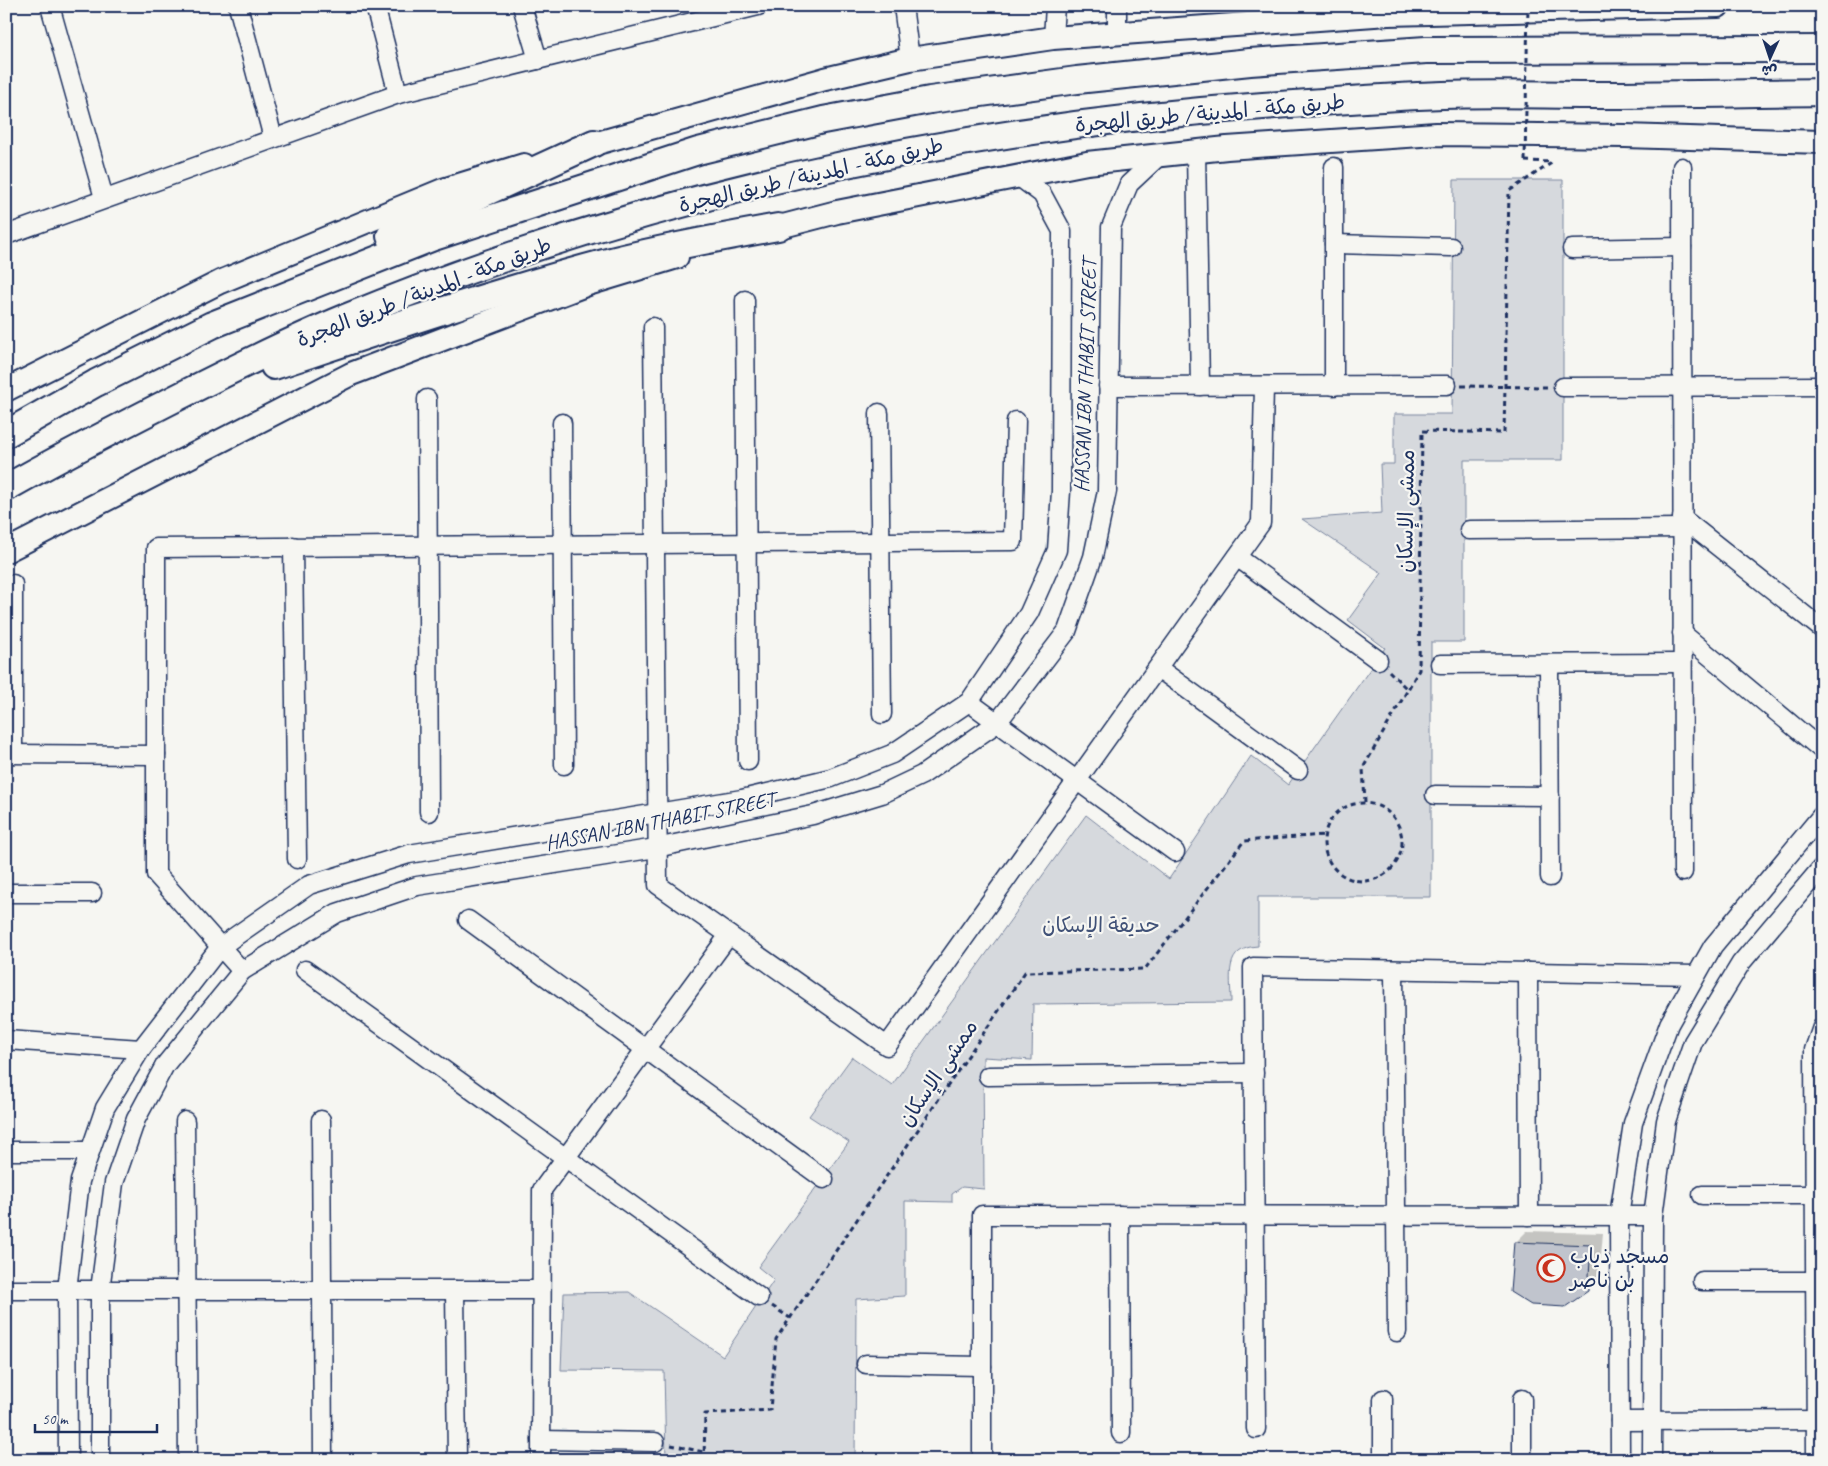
<svg xmlns="http://www.w3.org/2000/svg" width="1828" height="1466" font-family="Caveat,'Playpen Sans Arabic',sans-serif">
<style>
.green{fill:#d6d9dd;stroke:#78849e}
.shadow{fill:#0003}
.building{fill:#c0c4cd;stroke:#1b2f5e}
.lines{fill:none;stroke-linecap:round;stroke-linejoin:round}
.minor-casing{stroke:#1b2f5e;stroke-width:21}
.major-casing{stroke:#1b2f5e;stroke-width:26}
.highway-casing{stroke:#1b2f5e;stroke-width:30}
.path{stroke:#1b2f5e;stroke-width:3;stroke-dasharray:5 4;stroke-linecap:butt}
.minor{stroke:#f6f6f2;stroke-width:18}
.major{stroke:#f6f6f2;stroke-width:22}
.highway{stroke:#f6f6f2;stroke-width:26}
.path-bridge{stroke:#1b2f5e;stroke-width:3;stroke-dasharray:5 4;stroke-linecap:butt}
.labels{text-anchor:middle;dominant-baseline:central;stroke-width:4.5;stroke-linejoin:round;paint-order:stroke}
.street-label{font-size:21px;fill:#1b2f5e;stroke:#f6f6f2}
.park-label{font-size:21px;fill:#405177;stroke:#f6f6f2}
.poi-label{font-size:21px;fill:#1b2f5e;stroke:#f6f6f2;text-anchor:start}
</style>
<rect width="100%" height="100%" fill="#f6f6f2"/>
<filter id="ink" filterUnits="userSpaceOnUse"><feTurbulence type="fractalNoise" baseFrequency=".02" numOctaves="2"/><feDisplacementMap in="SourceGraphic" scale="10" xChannelSelector="R" yChannelSelector="G"/><feConvolveMatrix kernelMatrix="1 2 1 2 8 2 1 2 1" color-interpolation-filters="sRGB"/></filter>
<g filter="url(#ink)">
<path class="green" d="M1454 180H1563V460H1464V642H1431V897H1258V946C1223 948 1231 976 1231 1002L1033 1004 1032 1060 983 1057 984 1189 962 1187 952 1194V1202L905 1201V1296L856 1299 855 1460H666L664 1371 561 1370 564 1293 629 1292 723 1356 774 1280 758 1267 849 1142 809 1116 852 1057 892 1085 1086 815 1169 879 1251 756 1288 785 1385 648 1348 620 1382 573 1302 519 1382 513 1380 464H1394V414H1452Z"/>
<path class="shadow" d="M1527 1231 1603 1233 1599 1278 1587 1290 1515 1243Z"/>
<path class="building" d="M1514 1242 1591 1245 1588 1291 1565 1307 1531 1305 1510 1292Z"/>
<g class="lines">
<g class="minor-casing">
<g id="minor">
<path d="M50 6 104 198"/>
<path d="M238 6 273 138"/>
<path d="M375 6 398 94"/>
<path d="M522 6 538 60"/>
<path d="M903 6 910 59"/>
<path d="M1117 6V33"/>
<path d="M1053 38 1055 6"/>
<path d="M1196 151 1200 386"/>
<path d="M1334 167V386"/>
<path d="M1682 167 1683 872"/>
<path d="M6 235 398 94 758 6"/>
<path d="M1334 244 1451 247"/>
<path d="M1572 249 1682 247"/>
<path d="M745 300 748 761"/>
<path d="M653 327 658 885 887 1046 1261 523 1264 386"/>
<path d="M1108 386 1447 385"/>
<path d="M1563 387 1822 386"/>
<path d="M427 399 429 812"/>
<path d="M879 413 882 714"/>
<path d="M562 423 564 765"/>
<path d="M1682 518 1822 629"/>
<path d="M1469 530 1682 528"/>
<path d="M293 546 297 859"/>
<path d="M1237 557 1378 660"/>
<path d="M1682 633 1822 750"/>
<path d="M1440 664 1682 663"/>
<path d="M1549 664 1550 877"/>
<path d="M1158 668 1298 770"/>
<path d="M969 702 1175 852"/>
<path d="M6 754 156 755"/>
<path d="M13 754V584"/>
<path d="M1435 795 1550 796"/>
<path d="M6 893H92"/>
<path d="M468 920 824 1179"/>
<path d="M305 970 759 1297"/>
<path d="M1394 970 1397 1332"/>
<path d="M242 971 156 874V548L1013 541 1016 421"/>
<path d="M1528 972 1529 1216"/>
<path d="M6 1040 141 1049"/>
<path d="M988 1076 1254 1073"/>
<path d="M321 1120 323 1460"/>
<path d="M185 1121 188 1460"/>
<path d="M6 1151H90"/>
<path d="M1702 1195H1815"/>
<path d="M1120 1215 1121 1433"/>
<path d="M1702 1281H1815"/>
<path d="M6 1290H541"/>
<path d="M455 1290 457 1460"/>
<path d="M866 1364 982 1366"/>
<path d="M1383 1399V1460"/>
<path d="M1522 1399V1460"/>
<path d="M1620 1421 1822 1420"/>
<path d="M1256 1429 1253 967 1696 975"/>
<path d="M541 1440 655 1442"/>
<path d="M982 1459V1215L1653 1216"/>
<path d="M68 1460 67 1290 80 1181 105 1108 141 1049 220 947 309 885 409 854 742 799 831 778 892 754 969 702 1029 613 1057 550 1061 491 1062 231 1042 194 1018 176"/>
<path d="M100 1460V1290L114 1183 136 1119 165 1065 242 971 337 913 417 886 656 848 813 815 882 794 922 775 997 723 1067 631 1093 557 1107 491 1111 227 1129 184 1160 155"/>
<path d="M541 1460 542 1190 729 935"/>
<path d="M1620 1460 1619 1216 1633 1123 1669 1024 1713 946 1822 815"/>
<path d="M1652 1460 1653 1216 1666 1121 1693 1042 1741 963 1822 867"/>
<path d="M1816 1460 1814 1050 1822 1027"/>
</g>
</g>
<g class="major-casing">
<g id="major">
<path d="M576 149 825 79 910 59 1053 38 1388 14 1718 6"/>
<path d="M760 232 837 212 1087 163 1227 148 1436 134 1625 136 1822 142"/>
<path d="M6 390 220 282 443 190 524 165"/>
<path d="M6 551 351 374 588 284 677 257"/>
</g>
</g>
<g class="highway-casing">
<g id="highway">
<path d="M390 236 594 143"/>
<path d="M274 366C386 329 498 291 611 261 666 247 722 237 778 227"/>
<path d="M6 434 96 383 212 325 431 238 698 151 823 120 930 100 1077 80 1250 62 1426 50 1822 49"/>
<path d="M6 488C64 455 123 425 182 395 235 368 289 341 345 318 636 198 950 128 1263 106 1323 102 1383 97 1443 95 1493 93 1544 95 1595 95 1670 95 1746 93 1822 92"/>
</g>
</g>
<g class="path">
<path d="M1525 161 1552 162"/>
<path d="M1461 386 1547 387"/>
<path d="M1389 671 1408 690"/>
<path d="M1365 802 1363 768 1419 670 1422 431 1504 433 1509 191 1553 162"/>
<circle cx="1363" cy="842" r="39"/>
<path d="M772 1306 790 1318"/>
<path d="M671 1445 704 1452"/>
<path d="M704 1460 705 1414 770 1410 776 1339 1025 972 1145 969 1244 841 1324 835"/>
</g>
<use href="#minor" class="minor"/>
<use href="#major" class="major"/>
<use href="#highway" class="highway"/>
<path class="path-bridge" d="M1525 161 1528 6"/>
</g>
</g>
<defs>
<g id="mosque-ring" transform="scale(1.4375)"><circle r="9.5" fill="#f6f6f2" stroke="#c8321e" stroke-width="1.5"/><path d="M3.5-4.9A6 6 0 1 0 3.5 4.9A5 5 0 1 1 3.5-4.9Z" fill="#c8321e"/></g>
</defs>
<g fill-rule="evenodd">
<use href="#mosque-ring" x="1551" y="1268"/>
</g>
<g class="labels">
<g class="street-label">
<text transform="translate(1210 113) rotate(-5)">طريق مكة - المدينة / طريق الهجرة</text>
<text transform="translate(811 175) rotate(-13)">طريق مكة - المدينة / طريق الهجرة</text>
<text transform="translate(424 292) rotate(-21)">طريق مكة - المدينة / طريق الهجرة</text>
<text transform="translate(1085 376) rotate(-88)">HASSAN IBN THABIT STREET</text>
<text transform="translate(1406 511) rotate(-89)">ممشى الإسكان</text>
<text transform="translate(660 821) rotate(-11)">HASSAN IBN THABIT STREET</text>
<text transform="translate(938 1073) rotate(-56)">ممشى الإسكان</text>
</g>
<g class="park-label">
<text x="1101" y="925">حديقة الإسكان</text>
</g>
<g class="poi-label">
<text x="1570" y="1256">مسجد ذياب<tspan x="1570" dy="24">بن ناصر</tspan></text>
</g>
</g>
<rect width="1828" height="1466" fill="none" stroke="#f6f6f2" stroke-width="25"/>
<rect x="12" y="12" width="1803" height="1441" fill="none" stroke="#1b2f5e" stroke-width="2" filter="url(#ink)"/>
<g transform="translate(1770 58) rotate(183)" stroke="#f6f6f2" stroke-width="4" paint-order="stroke">
<path d="M0-4L9 19L0 12L-9 19Z" fill="#1b2f5e"/>
<text y="-8" font-size="14" font-weight="bold" text-anchor="middle" fill="#1b2f5e">ش</text>
</g>
<path d="M35 1424v8h122v-8" fill="none" stroke="#1b2f5e" stroke-width="2.5"/>
<text x="42" y="1424" font-size="15" fill="#1b2f5e" stroke="#f6f6f2" stroke-width="4" paint-order="stroke">50 m</text>
</svg>
